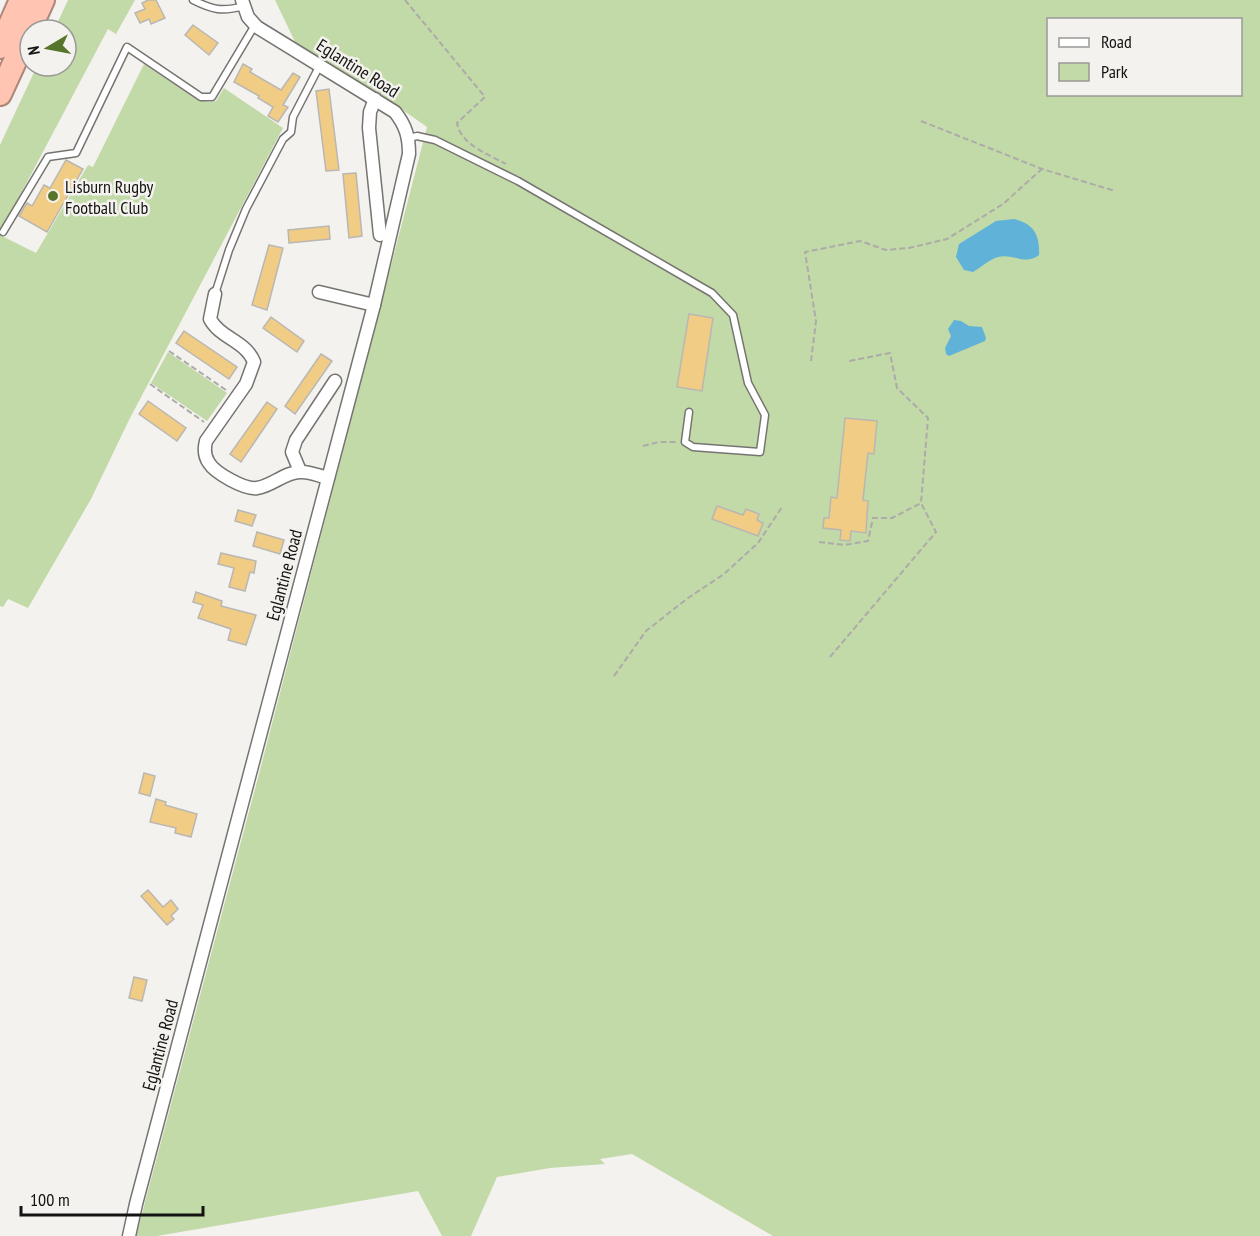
<svg xmlns="http://www.w3.org/2000/svg" width="1260" height="1236" font-family="'PT Sans Narrow',sans-serif">
<style>
.green{fill:#c2d9a8;fill-rule:evenodd}
.water{fill:#60b2d9}
.building{fill:#f1cc85;stroke:#b9b7b3;stroke-width:1.5}
.lines{fill:none;stroke-linecap:round;stroke-linejoin:round}
.lane-casing{stroke:#767471;stroke-width:9}
.street-casing{stroke:#767471;stroke-width:15}
.highway-casing{stroke:#ad877a;stroke-width:26}
.path{stroke:#adaba8;stroke-width:2;stroke-dasharray:6 3;stroke-linecap:butt}
.lane{stroke:#fff;stroke-width:6}
.street{stroke:#fff;stroke-width:12}
.highway{stroke:#ffc5b2;stroke-width:22}
.poi-dot{fill:#56752a;stroke:#f4f2ee;stroke-width:2}
.labels{text-anchor:middle;dominant-baseline:central;stroke-width:5;stroke-linejoin:round;paint-order:stroke}
.street-label{font-size:18px;fill:#141312;stroke:#f4f2ee}
.poi-label{font-size:18px;fill:#141312;stroke:#f4f2ee;text-anchor:start}
</style>
<rect width="100%" height="100%" fill="#f4f2ee"/>
<g class="green">
<path d="M68 0H135L116 34 108 29 0 233V145L37 66H66V30H54Z"/>
<path d="M275 0H1260V1236H773L632 1154 600 1159 605 1164 550 1168 497 1177 471 1236H442L418 1191 157 1236H136L259 774 427 127 380 94 335 67 297 46ZM1048 20H1240V94H1048Z"/>
<path d="M144 64 198 100 209 102 216 101 224 88 283 128 129 420 91 499 28 608 8 599 3 607 0 606V235L36 253 88 165 93 167Z"/>
<path d="M168 352 227 393 207 421 151 383Z"/>
</g>
<g class="water">
<path d="M1014 219C1034 224 1040 235 1039 255 1025 266 1014 253 998 257 990 259 980 268 973 272L964 270 956 257 959 244 996 221Z"/>
<path d="M954 320 961 321 969 326 982 327 986 338 985 341 949 356 946 354 945 348 951 336 948 329Z"/>
</g>
<g class="building">
<path d="M148 0H156L165 18 151 24 149 19 140 23 135 13 145 9 142 3Z"/>
<path d="M193 25 218 43 209 55 185 35Z"/>
<path d="M243 64 252 69 250 72 281 90 293 73 300 77 283 105 288 107 278 122 268 116 273 107 258 98 259 96 234 82Z"/>
<path d="M329 89 339 170 326 171 316 91Z"/>
<path d="M66 160 83 169 47 232 19 216 27 203 32 206 44 185 50 188Z"/>
<path d="M356 173 362 236 349 238 343 174Z"/>
<path d="M329 226 330 239 289 243 288 230Z"/>
<path d="M269 245 283 248 267 310 252 305Z"/>
<path d="M689 314 713 318 702 391 677 387Z"/>
<path d="M271 317 304 341 297 352 263 328Z"/>
<path d="M184 331 237 367 229 379 176 343Z"/>
<path d="M321 354 332 361 295 414 285 406Z"/>
<path d="M148 401 186 428 177 441 139 414Z"/>
<path d="M267 402 277 409 241 462 230 454Z"/>
<path d="M845 418 877 421 874 454 868 453 863 500 868 501 866 533 851 531 850 541 840 540 841 530 823 528 824 518H829L831 497 837 498Z"/>
<path d="M717 506 743 515 746 509 759 514 757 520 763 523 758 536 712 519Z"/>
<path d="M238 510 256 515 252 526 235 521Z"/>
<path d="M257 532 284 540 280 554 253 546Z"/>
<path d="M221 553 256 561 254 573 250 572 245 591 229 587 234 568 218 564Z"/>
<path d="M196 592 222 601 221 606 256 615 246 645 228 640 231 629 198 618 203 605 193 602Z"/>
<path d="M144 773 155 776 150 796 139 793Z"/>
<path d="M156 799 166 802 165 805 197 814 191 837 175 833 176 828 150 822Z"/>
<path d="M148 890 163 907 171 900 178 909 171 916 174 919 167 925 141 896Z"/>
<path d="M134 977 147 980 142 1001 129 998Z"/>
</g>
<g class="lines">
<g class="lane-casing">
<g id="lane">
<path d="M193 0C213 10 222 12 244 6"/>
<path d="M409 138 417 136 435 140 518 181 712 293 733 315 748 383 765 415 760 452 693 447 685 442 689 412"/>
<path d="M3 232 48 157 76 153 127 47 201 97H212L252 30 257 27"/>
<path d="M215 294 229 250 246 209 283 139 291 132 293 117 320 65"/>
</g>
</g>
<g class="street-casing">
<g id="street">
<path d="M375 99 370 112 369 128 380 235"/>
<path d="M319 292 374 305"/>
<path d="M215 294 210 319C220 338 246 341 254 362L246 384 206 441C204 449 204 456 209 463 215 473 245 490 257 488 272 486 285 472 300 472 309 471 319 476 328 478"/>
<path d="M300 471 292 452 296 440 335 381"/>
<path d="M129 1236 136 1204 374 305 409 154C409 137 406 126 395 112L257 27 248 17 242 0"/>
</g>
</g>
<g class="highway-casing">
<g id="highway">
<path d="M0 47 21 0"/>
<path d="M0 94 43 0"/>
</g>
</g>
<g class="path">
<path d="M405 0 485 97 457 123C461 145 488 154 506 164"/>
<path d="M921 121 1042 169 1115 191"/>
<path d="M169 351 226 390"/>
<path d="M811 361 816 321 805 252 860 241 886 250 909 248 947 239 1003 204 1042 169"/>
<path d="M150 384 204 422"/>
<path d="M643 446 659 442H676"/>
<path d="M819 542 845 545 868 541 873 518H892L921 503"/>
<path d="M830 657 936 532 921 503 928 418 897 388 890 353 849 361"/>
<path d="M614 676 646 631 688 598 724 574 758 543 782 507"/>
</g>
<use href="#lane" class="lane"/>
<use href="#street" class="street"/>
<use href="#highway" class="highway"/>
</g>
<circle class="poi-dot" cx="53" cy="196" r="6"/>
<g class="labels">
<g class="street-label">
<text transform="translate(358 68) rotate(32)">Eglantine Road</text>
<text transform="translate(284 575) rotate(-75)">Eglantine Road</text>
<text transform="translate(160 1045) rotate(-75)">Eglantine Road</text>
</g>
<g class="poi-label">
<text x="65" y="186">Lisburn Rugby<tspan x="65" dy="21">Football Club</tspan></text>
</g>
</g>
<rect x="1047" y="18" width="195" height="78" fill="#f4f2ee" stroke="#9a9996" stroke-width="1.5"/>
<rect x="1059" y="38" width="30" height="9" fill="#ffffff" stroke="#9a9996" stroke-width="1.5"/>
<text x="1101" y="48" font-size="18" fill="#141312">Road</text>
<rect x="1059" y="63" width="30" height="18" fill="#c2d9a8" stroke="#9a9996" stroke-width="1.5"/>
<text x="1101" y="78" font-size="18" fill="#141312">Park</text>
<g transform="translate(48 48) rotate(260)"><circle r="28" fill="#f4f2ee" stroke="#9a9996" stroke-width="1.5"/>
<path d="M0-4.5L10 22L0 15L-10 22Z" fill="#56752a"/>
<text y="-9" font-size="16" font-weight="bold" text-anchor="middle" fill="#141312">N</text>
</g>
<path d="M21 1206v9h182v-9" fill="none" stroke="#141312" stroke-width="3"/>
<text x="30" y="1206" font-size="18" fill="#141312" stroke="#f4f2ee" stroke-width="4.5" paint-order="stroke">100 m</text>
</svg>
